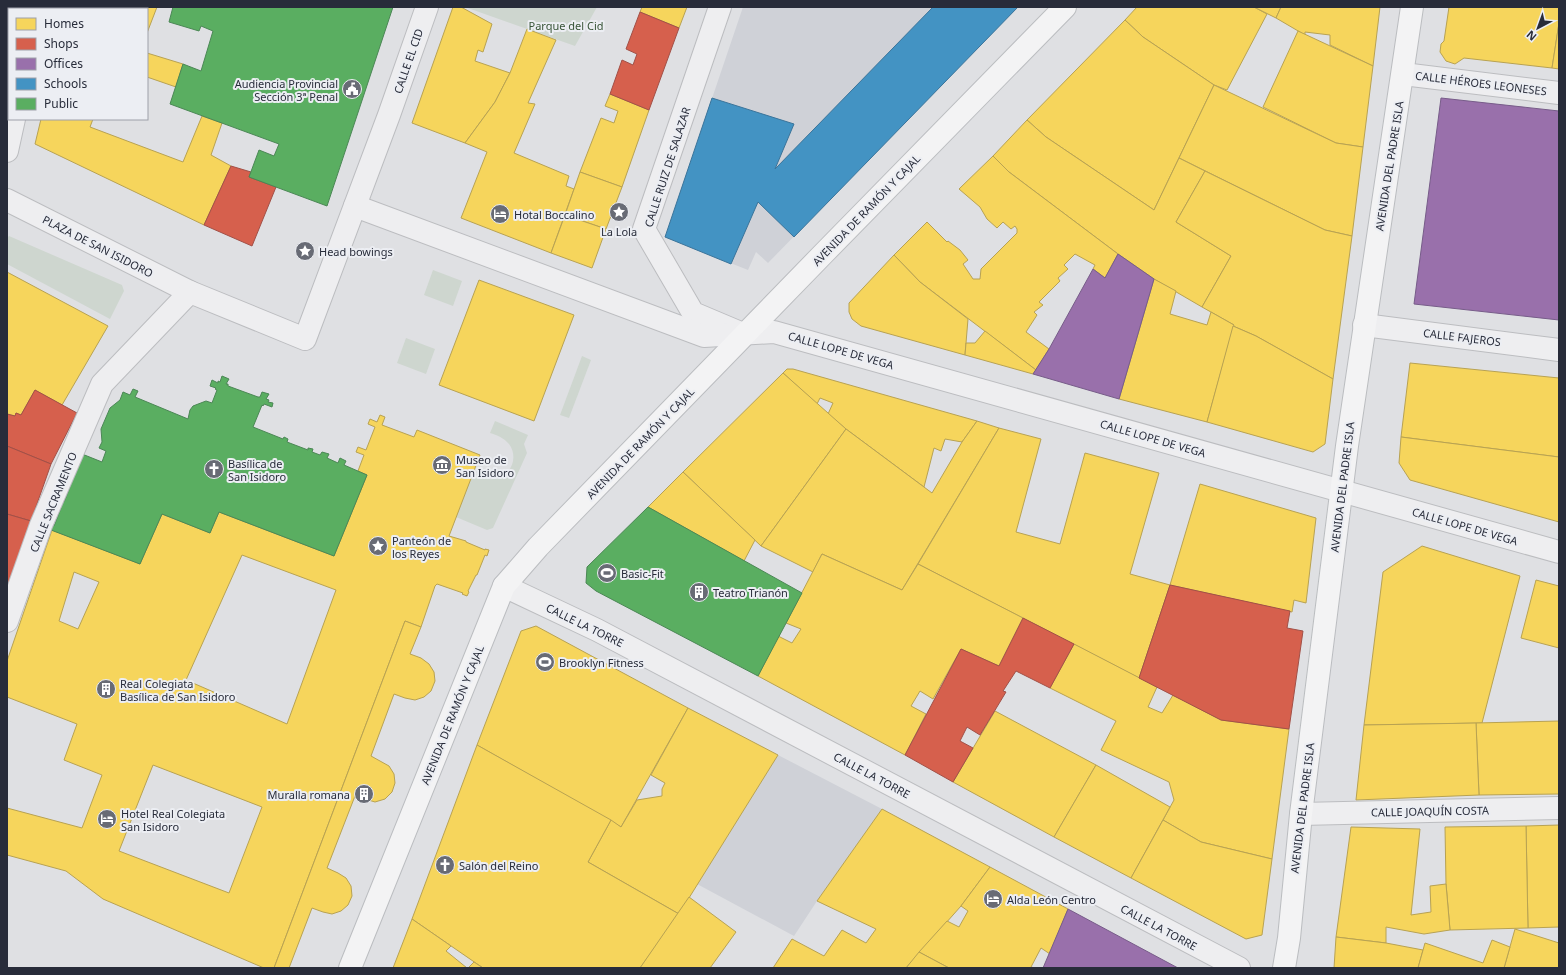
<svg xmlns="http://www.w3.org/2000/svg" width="1566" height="975" font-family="'Noto Sans',sans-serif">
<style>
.built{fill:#cfd1d7}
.green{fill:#ced6cf}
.homes{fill:#f6d55c;stroke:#b8a252;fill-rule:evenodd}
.shops{fill:#d6604d;stroke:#a25047}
.offices{fill:#9970ab;stroke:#775c89}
.schools{fill:#4393c3;stroke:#3b749a}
.public{fill:#5aae61;stroke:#4b8755}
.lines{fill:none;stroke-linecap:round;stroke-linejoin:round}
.minor-casing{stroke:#bcbdc0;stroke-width:24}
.major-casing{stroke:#bbbdc0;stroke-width:24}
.minor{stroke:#eeeef0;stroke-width:22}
.major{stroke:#f3f3f4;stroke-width:22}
.labels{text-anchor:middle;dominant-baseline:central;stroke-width:4;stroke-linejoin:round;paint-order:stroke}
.park-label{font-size:11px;fill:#385437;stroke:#eceef3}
.street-label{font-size:11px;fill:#282c3a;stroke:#eceef3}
.poi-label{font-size:11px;fill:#282c3a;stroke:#eceef3;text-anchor:start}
</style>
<rect width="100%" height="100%" fill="#dfe0e3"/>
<g class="built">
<path d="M743 7H1018L768 263 756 252 748 270 665 237Z"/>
<path d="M778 755 882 809 817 901 794 936 697 884Z"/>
</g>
<g class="green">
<path d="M465 7H597L575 46Z"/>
<path d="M9 236 122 285 124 291 110 319 7 264V238Z"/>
<path d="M433 270 462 281 453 306 424 295Z"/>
<path d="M406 338 435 349 426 374 397 363Z"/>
<path d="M582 356 591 360 569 418 560 415Z"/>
<path d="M495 421 528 435 524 444 527 453 493 528 487 530 456 517 473 473C479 476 487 480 494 479 511 477 519 457 509 444 504 438 497 435 490 433Z"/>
</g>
<g class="homes">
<path d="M69 7H88L87 9H68Z"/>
<path d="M125 7H157L147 33V9H124Z"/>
<path d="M453 7H461L492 24 483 52 478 50 475 61 510 73 495 102 465 143 412 123Z"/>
<path d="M642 7H687L679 28 640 12Z"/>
<path d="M1137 7H1254L1267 14 1227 90 1214 85 1143 37 1125 20Z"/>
<path d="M1254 7H1281L1276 18Z"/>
<path d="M1281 7H1380L1373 66 1330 45V35L1305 32V35L1276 18Z"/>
<path d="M1449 7H1559V23L1552 68 1464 58 1455 64 1446 61 1440 52 1441 44 1444 41Z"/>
<path d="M1125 20 1143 37 1214 85 1154 210 1046 137 1027 120Z"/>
<path d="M1559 23V69L1552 68Z"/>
<path d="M527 29 556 40 528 103 535 104 514 153 569 176 566 186 574 189 551 253 461 218 487 152 465 143 495 102 510 73Z"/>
<path d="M1298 31 1373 66 1363 147 1336 143 1263 107Z"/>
<path d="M147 53 183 64 176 87 147 77Z"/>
<path d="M1214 85 1336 143 1363 147 1352 236 1325 230 1179 158Z"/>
<path d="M610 94 649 110 622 187 580 172 601 118 614 123 618 111 605 106Z"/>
<path d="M202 116 222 123 211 155 231 166 204 225 35 144 41 119H93L90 127 183 162Z"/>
<path d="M1027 120 1046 137 1154 210 1179 158 1205 171 1176 222 1231 256 1202 307 1154 279 1118 254 1009 172 993 156Z"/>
<path d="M993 156 1009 172 1118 254 1105 278 1093 269 1095 265 1075 254 1064 265 1068 269 1058 278 1060 281 1039 302 1043 305 1034 312 1037 315 1026 332 1049 349 1036 370 920 282 894 255 927 222 947 242 948 241 960 250 968 260 963 264 973 279H980L981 269 1017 233V229L1015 226 1011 229 1003 222 997 228 987 219 980 207 959 189Z"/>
<path d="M1205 171 1325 230 1352 236 1333 379 1256 336 1233 326 1234 325 1202 307 1231 256 1176 222Z"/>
<path d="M580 172 622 187 606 229 565 215Z"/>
<path d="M565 215 606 229 592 268 551 253Z"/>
<path d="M894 255 920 282 968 319 965 355 861 326 852 319 849 312V303Z"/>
<path d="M7 272 108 326 62 405 35 390 21 415 16 413 15 416 7 414Z"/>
<path d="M1154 279 1176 291 1170 314 1207 325 1211 312 1234 325 1207 422 1119 399Z"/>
<path d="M479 280 574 315 534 421 439 385Z"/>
<path d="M1233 326 1256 336 1333 379 1325 444 1313 452 1207 422Z"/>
<path d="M985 331 1036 370 1033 374 965 355 966 343H975Z"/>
<path d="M1410 363 1559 378V457L1401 437Z"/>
<path d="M787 369H793L977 421 962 442 945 439 941 451 934 448 924 487 846 429 828 414 833 403 820 398 817 404 783 373Z"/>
<path d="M783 373 846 429 761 546 683 472Z"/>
<path d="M380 415 385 417 382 425 414 437 417 430 480 455 449 536 466 541V542L485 550V549L489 550 487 556 485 555 477 575H476L468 591 469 592 467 596 462 594 463 593 437 584 435 586 421 627 405 621 274 968H264L103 899 66 871 7 855V808L82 828 102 775 64 760 77 724 7 697V661L52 530 140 564 162 514 210 533 219 512 334 556 367 475 358 471 364 455 356 452 358 447 366 450 375 427 368 424 370 419 377 422ZM242 555 336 590 287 724 186 680ZM74 572 99 582 78 629 59 621ZM153 765 262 807 229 893 119 851Z"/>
<path d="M977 421 999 428 902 590 822 554 813 572 761 546 846 429 932 493 962 442Z"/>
<path d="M999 428 1041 439 1016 532 1060 544 1085 453 1159 473 1130 574 1170 585 1139 678 918 564Z"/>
<path d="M1401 437 1559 457V522L1410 480 1399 463Z"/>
<path d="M683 472 755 540 744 561 648 507Z"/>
<path d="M1200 484 1316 518 1306 603 1294 600 1292 612 1170 585Z"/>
<path d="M1422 546 1520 576 1482 723 1364 725 1383 572Z"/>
<path d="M822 554 902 590 918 564 1023 618 999 666 961 649 933 699 920 691 911 706 926 714 905 755 758 676 778 636 792 643 801 629 786 623Z"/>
<path d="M1536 580 1559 586V648L1521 638Z"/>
<path d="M405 621 421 627 410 654 421 658 429 664 434 672 435 681 431 691 424 697 415 700 405 698 394 694 371 756 389 766 394 774 395 783 392 792 385 799 375 802 355 796 327 868 338 873 346 878 351 886 352 896 348 905 341 911 332 914 323 912 312 908 289 968H274Z"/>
<path d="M536 626 688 708 621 827 477 745 521 631Z"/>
<path d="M1074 644 1157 687 1148 707 1162 713 1173 695 1221 720 1289 729 1272 859 1201 842 1163 820 1174 800 1169 782 1101 750 1116 721 1050 688Z"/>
<path d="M688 708 778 755 679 914 588 862 611 820 621 827 637 800 662 796V789L665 783 651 775Z"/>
<path d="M995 711 1096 765 1054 837 953 782Z"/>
<path d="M1559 721V794L1479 795 1476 723Z"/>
<path d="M1476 723 1479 795 1356 800 1364 725Z"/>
<path d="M477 745 611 820 588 862 679 914 640 968H483L412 919Z"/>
<path d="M1096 765 1170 807 1131 878 1054 837Z"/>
<path d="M882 809 990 867 961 906 906 968H773L792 939 824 956 842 930 866 943 876 929 817 901Z"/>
<path d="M1163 820 1201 842 1272 859 1262 935 1246 939 1131 878Z"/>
<path d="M1559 825V927L1528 928 1526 826Z"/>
<path d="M1526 826 1528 928 1450 930 1446 884 1445 827Z"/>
<path d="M1351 827 1420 829 1411 915 1431 912 1430 886 1446 884 1450 930 1424 934 1386 927V943L1336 937Z"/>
<path d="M990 867 1068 909 1050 954 1041 948 1031 967 1035 968H949L919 952 947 921 959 927 968 911 961 906Z"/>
<path d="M689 897 736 932 710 968H640Z"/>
<path d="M412 919 451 946 446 951 467 968H393Z"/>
<path d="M1515 929 1559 943V968H1504Z"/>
<path d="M1336 937 1386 943 1423 950 1418 968H1334Z"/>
<path d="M1492 940 1510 947 1504 968H1418L1425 943 1483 963Z"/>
<path d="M919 952 949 968H906Z"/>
<path d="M474 962 483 968H468Z"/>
</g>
<g class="shops">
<path d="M7 7H32V9H9V112L7 121Z"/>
<path d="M640 12 679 28 649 110 610 94 622 60 633 65 637 54 626 49Z"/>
<path d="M231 166 251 172 249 177 276 187 252 246 204 225Z"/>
<path d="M35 390 77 413 51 464 7 446V414L15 416 16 413 21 415Z"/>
<path d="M7 446 51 464 31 521 7 514Z"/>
<path d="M7 514 31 521 9 585 7 584Z"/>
<path d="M1170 585 1290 611 1287 628 1303 631 1289 729 1221 720 1139 678Z"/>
<path d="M1023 618 1074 644 1050 688 1016 671 1003 691 1006 692 980 735 967 727 960 741 973 748 953 782 905 755 961 649 999 666Z"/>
</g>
<g class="offices">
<path d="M1441 98 1559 111V320L1414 304Z"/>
<path d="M1118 254 1154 279 1119 399 1033 374 1049 349 1093 269 1105 278Z"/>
<path d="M1068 909 1178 968H1043Z"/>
</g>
<path class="schools" d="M933 7H1018L794 237 758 202 731 264 665 237 712 98 794 124 775 169Z"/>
<g class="public">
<path d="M173 7H393L327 206 249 177 259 150 274 156 279 144 170 104 183 64 201 71 213 31 201 26 199 31 169 22Z"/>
<path d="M222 376 229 379 226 384H228V386L258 397H260L262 392 269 394 266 399 269 400 268 402 273 403 272 407 264 404 263 406 262 405 253 427 283 439 284 437 288 439 287 442 308 450V448L313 449 312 452 320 455 322 452 329 454 327 458 338 463 340 458 346 461 344 465 367 475 334 556 219 512 210 533 162 514 140 564 51 530 52 525 54 526 61 508 60 507 62 501 64 502 70 487 68 486 82 454 102 462 106 451 99 448 102 442 101 429 110 408 120 400 123 392 130 395 133 389 138 391 135 397 188 419 190 410 193 406 206 401 212 403 217 390 215 389 216 388 210 386 212 380 218 383V381L220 382Z"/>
<path d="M648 507 802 593 758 676 596 591 586 583 587 567Z"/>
</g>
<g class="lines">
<g class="minor-casing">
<g id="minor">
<path d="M720 7 644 229 693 313 738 332"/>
<path d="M41 9V7"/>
<path d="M1403 74 1559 93"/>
<path d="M7 151 14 119"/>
<path d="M7 200 190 292"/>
<path d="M355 206 704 336 774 332 1559 552"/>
<path d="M1364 325 1559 350"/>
<path d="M504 586 597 630 1239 968"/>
<path d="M7 621 41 525 102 384 190 292 305 339 389 115 427 7"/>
<path d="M1301 814 1559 808"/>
</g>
</g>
<g class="major-casing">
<g id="major">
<path d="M350 968 504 586 538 547 824 253 1065 7"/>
<path d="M1284 968 1289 938 1301 814 1347 446 1412 7"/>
</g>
</g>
<use href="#minor" class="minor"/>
<use href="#major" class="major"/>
</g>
<defs>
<g id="civic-disc" transform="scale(1)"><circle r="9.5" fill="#686b75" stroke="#eceef3"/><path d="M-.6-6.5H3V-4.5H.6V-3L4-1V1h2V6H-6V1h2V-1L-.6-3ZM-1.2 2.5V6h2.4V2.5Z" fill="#fff"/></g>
<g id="sight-disc" transform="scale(1)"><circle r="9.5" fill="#686b75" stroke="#eceef3"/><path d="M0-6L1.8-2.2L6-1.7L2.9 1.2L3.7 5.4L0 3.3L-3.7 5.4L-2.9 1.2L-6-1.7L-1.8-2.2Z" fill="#fff"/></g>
<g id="hotel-disc" transform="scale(1)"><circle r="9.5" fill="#686b75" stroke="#eceef3"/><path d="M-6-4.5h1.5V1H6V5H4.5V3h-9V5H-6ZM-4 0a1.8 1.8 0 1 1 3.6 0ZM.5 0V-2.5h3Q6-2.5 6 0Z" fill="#fff"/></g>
<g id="museum-disc" transform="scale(1)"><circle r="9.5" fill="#686b75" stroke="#eceef3"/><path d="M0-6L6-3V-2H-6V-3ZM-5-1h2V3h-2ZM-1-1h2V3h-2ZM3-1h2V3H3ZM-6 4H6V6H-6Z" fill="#fff"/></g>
<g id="church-disc" transform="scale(1)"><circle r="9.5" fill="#686b75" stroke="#eceef3"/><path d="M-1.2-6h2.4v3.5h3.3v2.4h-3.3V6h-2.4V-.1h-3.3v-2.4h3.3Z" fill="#fff"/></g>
<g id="stadium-disc" transform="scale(1)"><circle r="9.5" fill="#686b75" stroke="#eceef3"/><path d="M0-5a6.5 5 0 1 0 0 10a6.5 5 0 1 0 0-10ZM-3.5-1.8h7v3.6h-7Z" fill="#fff"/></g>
<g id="building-disc" transform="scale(1)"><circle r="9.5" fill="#686b75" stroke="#eceef3"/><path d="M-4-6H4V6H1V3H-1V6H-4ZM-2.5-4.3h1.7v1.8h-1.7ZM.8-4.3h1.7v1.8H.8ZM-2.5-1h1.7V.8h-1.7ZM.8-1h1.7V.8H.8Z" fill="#fff"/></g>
</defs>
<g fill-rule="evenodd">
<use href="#civic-disc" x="352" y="89"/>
<use href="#sight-disc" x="619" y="212"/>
<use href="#hotel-disc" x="500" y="214"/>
<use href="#sight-disc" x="305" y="251"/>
<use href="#museum-disc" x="442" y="465"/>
<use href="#church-disc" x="214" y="469"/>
<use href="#sight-disc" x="378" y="546"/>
<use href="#stadium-disc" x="607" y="573"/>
<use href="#building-disc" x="699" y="592"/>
<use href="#stadium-disc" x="545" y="662"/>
<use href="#building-disc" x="106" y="689"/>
<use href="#building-disc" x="364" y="794"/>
<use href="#hotel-disc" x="107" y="819"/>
<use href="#church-disc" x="445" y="865"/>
<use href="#hotel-disc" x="993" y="899"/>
</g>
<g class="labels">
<g class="park-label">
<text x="566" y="25">Parque del Cid</text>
</g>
<g class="street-label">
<text transform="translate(408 61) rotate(-71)">CALLE EL CID</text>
<text transform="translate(1481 83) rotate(7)">CALLE HÉROES LEONESES</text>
<text transform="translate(1389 166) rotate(-81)">AVENIDA DEL PADRE ISLA</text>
<text transform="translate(667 167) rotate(-72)">CALLE RUIZ DE SALAZAR</text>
<text transform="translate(866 210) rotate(-46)">AVENIDA DE RAMÓN Y CAJAL</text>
<text transform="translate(98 246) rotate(27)">PLAZA DE SAN ISIDORO</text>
<text transform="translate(1462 337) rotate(7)">CALLE FAJEROS</text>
<text transform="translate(841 350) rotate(16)">CALLE LOPE DE VEGA</text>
<text transform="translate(1153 438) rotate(16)">CALLE LOPE DE VEGA</text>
<text transform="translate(640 443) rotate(-46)">AVENIDA DE RAMÓN Y CAJAL</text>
<text transform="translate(1342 487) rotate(-83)">AVENIDA DEL PADRE ISLA</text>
<text transform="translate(53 502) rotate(-68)">CALLE SACRAMENTO</text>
<text transform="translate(1465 526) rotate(16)">CALLE LOPE DE VEGA</text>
<text transform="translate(585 625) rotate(26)">CALLE LA TORRE</text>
<text transform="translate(452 715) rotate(-68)">AVENIDA DE RAMÓN Y CAJAL</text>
<text transform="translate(872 775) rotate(28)">CALLE LA TORRE</text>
<text transform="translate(1302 808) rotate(-83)">AVENIDA DEL PADRE ISLA</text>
<text transform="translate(1430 811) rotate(-1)">CALLE JOAQUÍN COSTA</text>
<text transform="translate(1159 927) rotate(28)">CALLE LA TORRE</text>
</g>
<g class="poi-label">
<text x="338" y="83" text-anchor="end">Audiencia Provincial<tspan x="338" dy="13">Sección 3ª Penal</tspan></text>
<text x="514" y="214">Hotal Boccalino</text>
<text x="619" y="231" text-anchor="middle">La Lola</text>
<text x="319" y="251">Head bowings</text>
<text x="456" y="459">Museo de<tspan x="456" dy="13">San Isidoro</tspan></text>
<text x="228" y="463">Basílica de<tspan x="228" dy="13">San Isidoro</tspan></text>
<text x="392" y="540">Panteón de<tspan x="392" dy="13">los Reyes</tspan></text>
<text x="621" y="573">Basic-Fit</text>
<text x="713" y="592">Teatro Trianón</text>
<text x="559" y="662">Brooklyn Fitness</text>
<text x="120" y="683">Real Colegiata<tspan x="120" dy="13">Basílica de San Isidoro</tspan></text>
<text x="350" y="794" text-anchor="end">Muralla romana</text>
<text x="121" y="813">Hotel Real Colegiata<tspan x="121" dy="13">San Isidoro</tspan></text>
<text x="459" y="865">Salón del Reino</text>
<text x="1007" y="899">Alda León Centro</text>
</g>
</g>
<rect width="1566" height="975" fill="none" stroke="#282c3a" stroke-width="16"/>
<rect x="8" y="8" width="140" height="112" fill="#eceef3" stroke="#9ea0a9"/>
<rect x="16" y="18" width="20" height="12" fill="#f6d55c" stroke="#9ea0a9"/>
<text x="44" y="28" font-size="12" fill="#282c3a">Homes</text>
<rect x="16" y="38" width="20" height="12" fill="#d6604d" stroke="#9ea0a9"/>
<text x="44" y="48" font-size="12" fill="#282c3a">Shops</text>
<rect x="16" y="58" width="20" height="12" fill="#9970ab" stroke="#9ea0a9"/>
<text x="44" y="68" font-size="12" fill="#282c3a">Offices</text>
<rect x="16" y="78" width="20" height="12" fill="#4393c3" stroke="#9ea0a9"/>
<text x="44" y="88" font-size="12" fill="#282c3a">Schools</text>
<rect x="16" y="98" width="20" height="12" fill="#5aae61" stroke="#9ea0a9"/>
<text x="44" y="108" font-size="12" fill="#282c3a">Public</text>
<g transform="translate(1538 28) rotate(221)" stroke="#eceef3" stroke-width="3" paint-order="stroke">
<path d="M0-3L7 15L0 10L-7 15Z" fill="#282c3a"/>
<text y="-6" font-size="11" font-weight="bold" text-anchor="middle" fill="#282c3a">N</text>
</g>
</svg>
